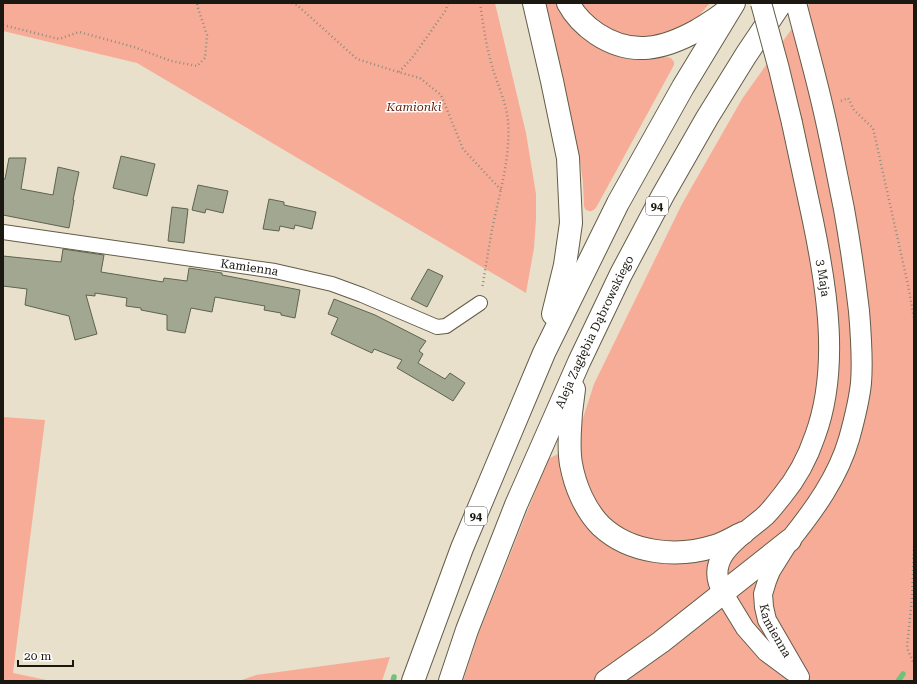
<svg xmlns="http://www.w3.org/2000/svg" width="917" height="684" font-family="'Roboto Serif',serif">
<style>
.green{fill:#f7ac98}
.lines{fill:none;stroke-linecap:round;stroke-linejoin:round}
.stream{stroke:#70c17c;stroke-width:5.5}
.building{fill:#a1a791;stroke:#5e634f}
.minor-casing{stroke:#635c49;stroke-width:16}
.tertiary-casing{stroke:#635c49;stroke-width:20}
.secondary-casing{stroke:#635c49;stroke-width:22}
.primary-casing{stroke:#635c49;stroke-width:24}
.path{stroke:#928c7c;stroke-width:2.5;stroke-dasharray:1 3;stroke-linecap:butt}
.minor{stroke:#fff;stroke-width:14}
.tertiary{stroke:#fff;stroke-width:18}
.secondary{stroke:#fff;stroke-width:20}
.primary{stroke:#fff;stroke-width:22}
.secondary-bridge-casing{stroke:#635c49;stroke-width:22;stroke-linecap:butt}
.secondary-bridge{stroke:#fff;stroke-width:20}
.labels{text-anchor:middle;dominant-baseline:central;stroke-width:3;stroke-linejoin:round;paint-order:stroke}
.shield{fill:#fff;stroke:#5f5d58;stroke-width:1}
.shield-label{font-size:11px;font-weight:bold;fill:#1a1810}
.park-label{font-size:12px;font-style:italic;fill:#602312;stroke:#fff}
.street-label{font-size:12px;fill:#1a1810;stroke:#fff}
</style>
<rect width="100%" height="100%" fill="#e8e0ca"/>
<g class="green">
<path d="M3 3H495L526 133 536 194V219L534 248 526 293 137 63 3 31Z"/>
<path d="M544 3H556L566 18 645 58 667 57 671 58 674 62V65L597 206C594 211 590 213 585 209L584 206 583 183 580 160Z"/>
<path d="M580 3H710L694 21 665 37 634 38 620 34 594 20Z"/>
<path d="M810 3H914V681H463L477 638 548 459 574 446 594 384 682 204 742 99Z"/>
<path d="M3 417 45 420 13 673 51 681H3Z"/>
<path d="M390 657 382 681H239L256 675Z"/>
</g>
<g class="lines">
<g class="stream">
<path d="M393 681 394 677"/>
<path d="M898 681 903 674"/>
</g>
</g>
<g class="building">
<path d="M121 156 155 164 147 196 113 188Z"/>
<path d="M9 158H26L21 189 53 195 58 167 79 172 73 200H74L69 228 3 215V179H5Z"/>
<path d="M198 185 228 191 223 213 206 209 205 213 192 210Z"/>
<path d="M269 199 284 202V205L316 212 312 229 295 225 294 229 280 226 279 231 263 229Z"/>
<path d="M172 207 188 209 184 243 168 241Z"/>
<path d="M63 249 104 255 101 272 163 282 164 278 187 281 189 268 222 273V275L300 290 295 318 281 315V313L264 310 265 306 215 297 212 312 191 308 185 333 167 330V315L141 310V308L126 306 127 298 95 293V296L86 295 97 334 75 340 69 316 25 305 27 289 3 286V256L61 262Z"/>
<path d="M428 269 443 276 427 307 411 299Z"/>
<path d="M334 299 375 315 426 341 419 351 423 354 418 363 445 379 450 373 465 383 453 401 438 392 397 368 402 360 374 349 372 353 331 334 338 318 328 314Z"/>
</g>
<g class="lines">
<g class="minor-casing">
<g id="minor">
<path id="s1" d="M3 232 275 271 332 284 362 295 437 327 446 326 480 303"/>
</g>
</g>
<g class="tertiary-casing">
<g id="tertiary">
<path id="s2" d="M786 547 771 571 767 581 763 594 764 607 767 620 800 677"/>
<path d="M723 592 745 628 766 652 793 672"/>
</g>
</g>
<g class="secondary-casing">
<g id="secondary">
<path d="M790 540C814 510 838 477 849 439 854 421 859 402 861 383 863 359 861 335 859 311 855 276 850 243 844 209 837 175 831 142 823 108 815 73 805 38 796 3"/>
<path d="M723 592C702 556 744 535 766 515 772 509 777 502 782 496 796 479 808 457 815 436 840 368 827 289 813 221 806 188 799 156 792 123"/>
</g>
</g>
<g class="primary-casing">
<g id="primary">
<path d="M534 3 552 81 568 158 571 223 565 265 553 314"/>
<path d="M568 3C575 16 585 26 597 34 632 57 664 49 698 30 708 24 718 18 726 11"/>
<path d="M574 389C573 397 572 405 571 413 570 430 568 447 571 464 575 486 585 510 601 526 631 554 678 558 715 546 725 543 734 537 743 533"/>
<path d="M413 681 462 548 544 353 618 203 683 87 734 3"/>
<path id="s3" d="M450 681 467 630 516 505 579 362 621 274 663 195 707 118 746 55 781 3"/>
<path d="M606 681 661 642 790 540"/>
</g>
</g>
<g class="path">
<path d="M292 3 297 5 357 59 398 72 420 78 441 95 463 149 501 190"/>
<path d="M480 3C483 24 486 45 492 66 497 84 506 101 508 121 511 160 498 197 491 235 488 253 485 271 482 289"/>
<path d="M3 25 59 39 79 32 134 47 171 61 197 66 205 58 207 35 198 8 197 3"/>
<path d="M399 72 412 58 446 10 448 3"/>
<path d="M841 101 848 98 854 110 873 128 908 285 914 318"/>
<path d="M914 546 912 597 907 648 914 664"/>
</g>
<use href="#minor" class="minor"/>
<use href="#tertiary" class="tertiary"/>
<use href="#secondary" class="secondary"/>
<use href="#primary" class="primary"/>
<g class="secondary-bridge-casing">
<path id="secondary-bridge" d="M761 3 779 69 792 123"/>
</g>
<use href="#secondary-bridge" class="secondary-bridge"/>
</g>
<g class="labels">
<g class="shield">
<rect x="646" y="197" width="22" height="18" rx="3"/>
<rect x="465" y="507" width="22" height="18" rx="3"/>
</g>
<g class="shield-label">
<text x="657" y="206">94</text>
<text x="476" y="516">94</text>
</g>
<g class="park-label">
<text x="414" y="107">Kamionki</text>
</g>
<g class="street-label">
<text stroke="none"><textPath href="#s1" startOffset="249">Kamienna</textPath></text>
<text transform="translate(823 278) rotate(82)">3 Maja</text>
<text stroke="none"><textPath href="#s3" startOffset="378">Aleja Zagłębia Dąbrowskiego</textPath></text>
<text stroke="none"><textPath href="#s2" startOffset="92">Kamienna</textPath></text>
</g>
</g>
<rect width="917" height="684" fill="none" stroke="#1a1810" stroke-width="8"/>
<path d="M18 660v6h55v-6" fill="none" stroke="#1a1810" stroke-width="2"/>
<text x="24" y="660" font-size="12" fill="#1a1810" stroke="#ffffff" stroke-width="3" paint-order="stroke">20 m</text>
</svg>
